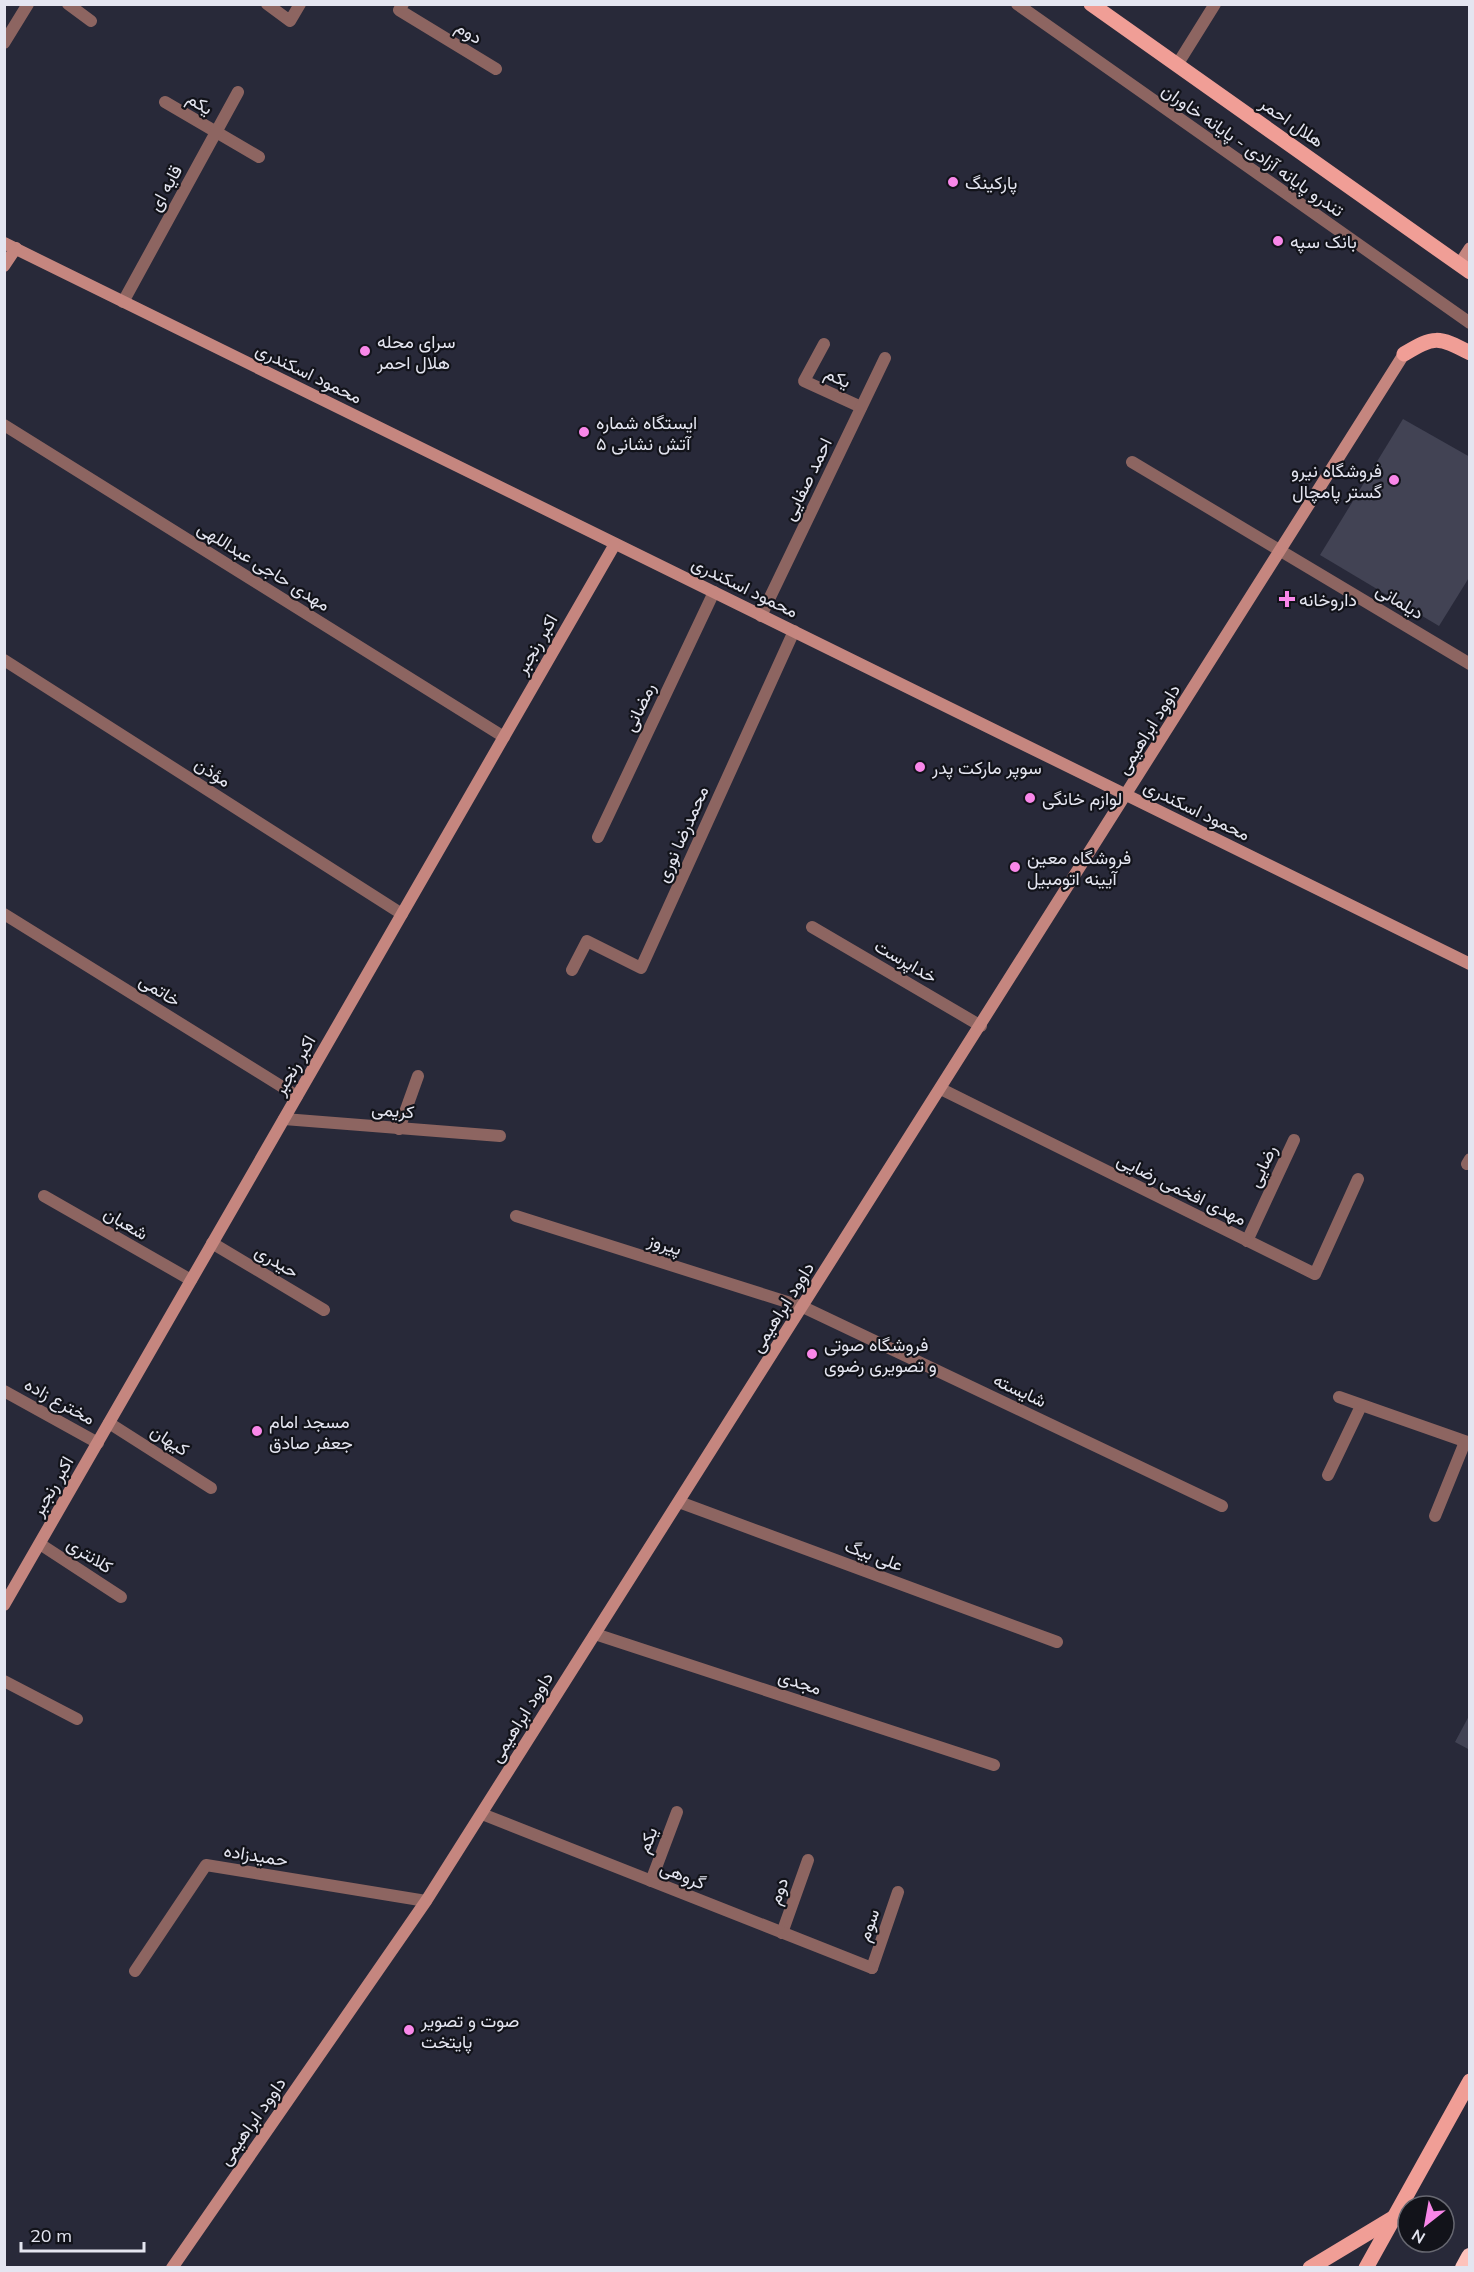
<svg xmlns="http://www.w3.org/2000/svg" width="1474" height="2272" font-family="Mulish,Vazirmatn,sans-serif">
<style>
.building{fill:#424354}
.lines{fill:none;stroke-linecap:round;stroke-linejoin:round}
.lane{stroke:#8d6561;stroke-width:12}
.street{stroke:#8d6561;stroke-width:12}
.secondary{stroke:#c5867f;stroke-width:12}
.primary{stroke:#f09e96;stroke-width:15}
.highway{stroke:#fec2bb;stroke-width:18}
.poi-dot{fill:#f987e9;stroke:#12131a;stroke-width:2}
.labels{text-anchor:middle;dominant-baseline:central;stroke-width:4.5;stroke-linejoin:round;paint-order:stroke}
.street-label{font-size:18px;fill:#e4e5f0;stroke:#12131a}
.poi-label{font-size:18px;fill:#e4e5f0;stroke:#12131a;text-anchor:start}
</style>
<rect width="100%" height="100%" fill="#282939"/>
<g class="building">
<path d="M1403 419 1470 457V576L1439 626 1320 555Z"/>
<path d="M1470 1714V1750L1455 1742Z"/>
</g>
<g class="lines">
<g class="lane">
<path d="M68 4 91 21"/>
<path d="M1017 4 1470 323"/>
<path d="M165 102 259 157"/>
<path d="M1132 462 1470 664"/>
<path d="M284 1119 500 1136"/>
<path d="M399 1129 418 1076"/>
<path d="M44 1196 191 1280"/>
<path d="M1247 1241 1294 1140"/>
<path d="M212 1243 324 1310"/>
<path d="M4 1391 98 1443"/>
<path d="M109 1423 211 1488"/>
<path d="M1328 1475 1361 1406"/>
<path d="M40 1544 121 1597"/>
<path d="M4 1681 77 1719"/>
<path d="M651 1881 677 1812"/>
<path d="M782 1933 808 1860"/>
<path d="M872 1968 898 1892"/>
</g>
<g class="street">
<path d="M267 4 290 21 300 4"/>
<path d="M403 4 399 10 496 69"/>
<path d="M4 43 28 4"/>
<path d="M1177 65 1215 4"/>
<path d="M123 302 238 92"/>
<path d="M824 344 804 381 861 407"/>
<path d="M4 425 504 737"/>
<path d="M761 616 885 358"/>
<path d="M4 660 402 914"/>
<path d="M598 837 714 592"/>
<path d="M4 914 297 1096"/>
<path d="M812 927 981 1026"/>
<path d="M572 970 587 941 641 968 794 631"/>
<path d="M941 1089 1315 1274 1358 1179"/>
<path d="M1467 1164 1470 1159"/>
<path d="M516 1216 803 1307 1222 1506"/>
<path d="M1339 1397 1470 1443"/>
<path d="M679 1502 1057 1642"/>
<path d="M1435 1516 1465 1442"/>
<path d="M595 1634 994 1765"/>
<path d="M482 1814 872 1968"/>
<path d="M135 1971 206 1865 426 1901"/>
</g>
<g class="secondary">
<path d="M4 243 1470 964"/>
<path d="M1459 265 1470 248"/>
<path d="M4 266 16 248"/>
<path d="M4 1605 615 544"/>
<path d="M172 2268 426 1901 1404 354"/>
</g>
<g class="primary">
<path d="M1091 4 1470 272"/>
<path d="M1404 354C1434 336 1438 336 1470 353"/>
<path d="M1310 2268 1393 2218"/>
<path d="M1366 2268 1470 2081"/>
</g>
<path class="highway" d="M1464 2268 1470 2257"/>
</g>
<g class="poi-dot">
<circle cx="953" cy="182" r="6"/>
<circle cx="1278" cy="241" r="6"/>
<circle cx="365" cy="351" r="6"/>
<circle cx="584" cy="432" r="6"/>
<circle cx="1394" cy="480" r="6"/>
<path d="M1284 590h6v6h6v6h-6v6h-6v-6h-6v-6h6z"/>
<circle cx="920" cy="767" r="6"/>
<circle cx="1030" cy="798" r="6"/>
<circle cx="1015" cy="867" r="6"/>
<circle cx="812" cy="1354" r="6"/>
<circle cx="257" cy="1431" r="6"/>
<circle cx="409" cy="2030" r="6"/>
</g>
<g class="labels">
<g class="street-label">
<text transform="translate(469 32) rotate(31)">دوم</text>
<text transform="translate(200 103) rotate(32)">یکم</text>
<text transform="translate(1292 122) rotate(35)">هلال احمر</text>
<text transform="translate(1253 150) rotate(35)">تندرو پایانه آزادی - پایانه خاوران</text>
<text transform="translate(165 188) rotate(-61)">قایه ای</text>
<text transform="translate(309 373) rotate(26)">محمود اسکندری</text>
<text transform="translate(838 377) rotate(25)">یکم</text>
<text transform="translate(807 479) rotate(-64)">احمد صفایی</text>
<text transform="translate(264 566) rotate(32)">مهدی حاجی عبداللهی</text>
<text transform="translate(745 587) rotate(26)">محمود اسکندری</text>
<text transform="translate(1400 601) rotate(31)">دیلمانی</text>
<text transform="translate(536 644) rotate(-60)">اکبر رنجبر</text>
<text transform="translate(639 707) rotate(-65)">رمضانی</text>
<text transform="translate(1148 729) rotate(-58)">داوود ابراهیمی</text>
<text transform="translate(213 772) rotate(33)">مؤذن</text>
<text transform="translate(1197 810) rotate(26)">محمود اسکندری</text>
<text transform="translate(682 834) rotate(-66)">محمدرضا نوری</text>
<text transform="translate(906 961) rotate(30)">خداپرست</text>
<text transform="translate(160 990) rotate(32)">خاتمی</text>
<text transform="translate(294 1065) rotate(-60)">اکبر رنجبر</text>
<text transform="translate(393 1110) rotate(5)">کریمی</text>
<text transform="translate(1262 1166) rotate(-65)">رضایی</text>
<text transform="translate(1182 1189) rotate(26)">مهدی افخمی رضایی</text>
<text transform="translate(126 1223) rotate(30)">شعبان</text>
<text transform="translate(665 1244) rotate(18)">پیروز</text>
<text transform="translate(277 1261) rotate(31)">حیدری</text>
<text transform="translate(782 1307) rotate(-58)">داوود ابراهیمی</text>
<text transform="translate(1020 1390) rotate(25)">شایسته</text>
<text transform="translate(60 1401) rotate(29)">مخترع زاده</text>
<text transform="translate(170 1440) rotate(33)">کیهان</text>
<text transform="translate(52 1486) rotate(-60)">اکبر رنجبر</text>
<text transform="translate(90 1555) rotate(33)">کلانتری</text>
<text transform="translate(874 1555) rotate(20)">علی بیگ</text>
<text transform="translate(800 1682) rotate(18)">مجدی</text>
<text transform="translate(521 1717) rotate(-58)">داوود ابراهیمی</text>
<text transform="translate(647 1840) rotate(-69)">یکم</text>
<text transform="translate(256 1855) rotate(9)">حمیدزاده</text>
<text transform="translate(683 1875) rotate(22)">گروهی</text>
<text transform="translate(778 1891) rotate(-70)">دوم</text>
<text transform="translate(868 1925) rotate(-71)">سوم</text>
<text transform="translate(252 2121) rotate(-55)">داوود ابراهیمی</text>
</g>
<g class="poi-label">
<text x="965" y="182">پارکینگ</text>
<text x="1290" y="241">بانک سپه</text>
<text x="377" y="341">سرای محله<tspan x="377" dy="21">هلال احمر</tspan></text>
<text x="596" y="422">ایستگاه شماره<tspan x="596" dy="21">۵ آتش نشانی</tspan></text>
<text x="1382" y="470" text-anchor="end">فروشگاه نیرو<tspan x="1382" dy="21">گستر پامچال</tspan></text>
<text x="1299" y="599">داروخانه</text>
<text x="932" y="767">سوپر مارکت پدر</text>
<text x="1042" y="798">لوازم خانگی</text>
<text x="1027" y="857">فروشگاه معین<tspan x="1027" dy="21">آیینه اتومبیل</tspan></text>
<text x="824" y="1344">فروشگاه صوتی<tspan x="824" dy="21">و تصویری رضوی</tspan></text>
<text x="269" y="1421">مسجد امام<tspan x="269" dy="21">جعفر صادق</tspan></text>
<text x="421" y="2020">صوت و تصویر<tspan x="421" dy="21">پایتخت</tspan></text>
</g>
</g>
<rect width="1474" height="2272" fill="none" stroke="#e4e5f0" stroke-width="12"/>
<g transform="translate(1426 2224) rotate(211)"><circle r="28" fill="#12131a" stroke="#666770" stroke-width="1.5"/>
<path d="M0-4.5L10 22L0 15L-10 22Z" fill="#f987e9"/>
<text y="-9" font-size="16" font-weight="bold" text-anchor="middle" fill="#e4e5f0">N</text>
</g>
<path d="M21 2242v9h123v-9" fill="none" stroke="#e4e5f0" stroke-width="3"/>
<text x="30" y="2242" font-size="18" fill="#e4e5f0" stroke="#12131a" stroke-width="4.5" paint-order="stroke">20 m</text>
</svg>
